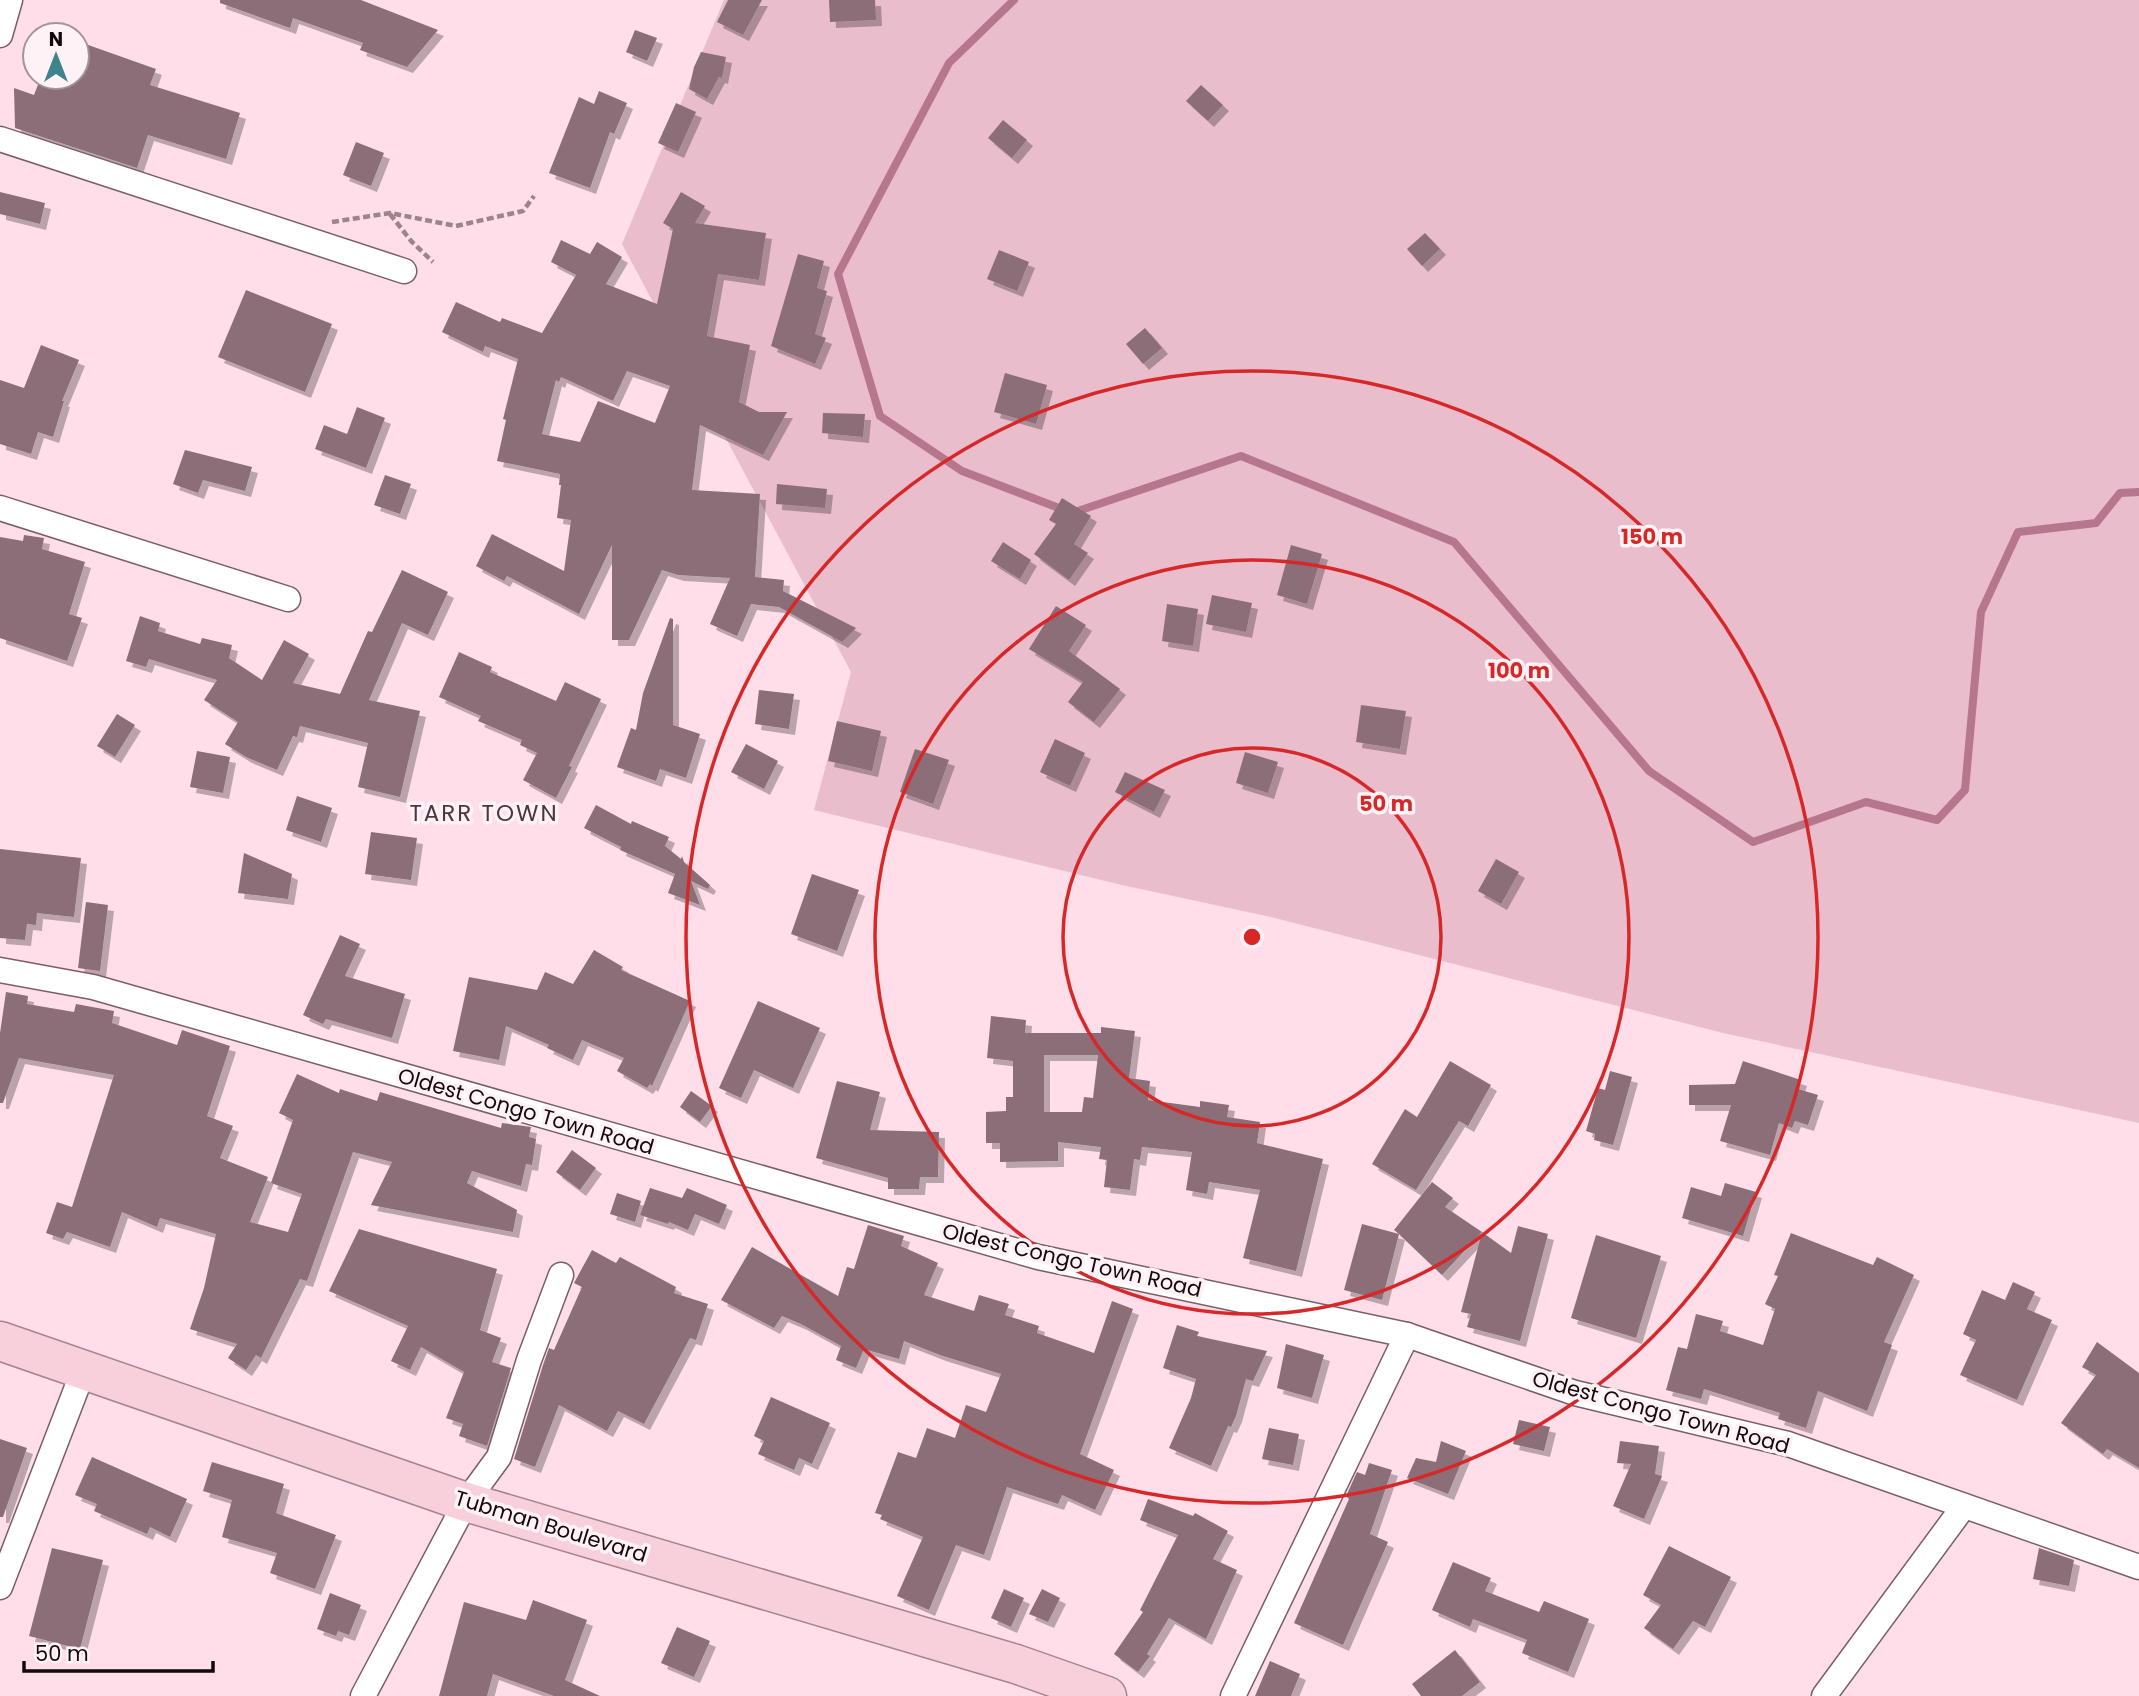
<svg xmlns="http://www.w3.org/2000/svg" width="2139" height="1696" font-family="Poppins,sans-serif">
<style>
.green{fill:#e9bdcb}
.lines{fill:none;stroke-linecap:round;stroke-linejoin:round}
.stream{stroke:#b6768d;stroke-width:8}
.building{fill:#8b6e78;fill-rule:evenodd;filter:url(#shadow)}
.minor-casing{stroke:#7a5e67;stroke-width:27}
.trunk-casing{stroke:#a7838e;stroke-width:41}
.path{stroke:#9b848c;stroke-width:4.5;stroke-dasharray:7 3.5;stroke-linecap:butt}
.minor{stroke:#fff;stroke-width:24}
.trunk{stroke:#f8d0dc;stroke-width:38}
.ring{fill:none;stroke:#d62828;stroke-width:3.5}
.labels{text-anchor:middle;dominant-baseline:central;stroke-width:7;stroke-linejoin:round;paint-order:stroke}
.street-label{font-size:21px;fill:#13090c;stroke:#fff2f6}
.neighbourhood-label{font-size:23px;letter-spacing:2px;fill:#4e353e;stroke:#fff2f6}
.centre{fill:#d62828;stroke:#fff2f6;stroke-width:3.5}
.ring-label{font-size:21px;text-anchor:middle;font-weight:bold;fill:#d62828;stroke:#fff2f6;stroke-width:7;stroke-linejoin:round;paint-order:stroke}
</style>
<defs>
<filter id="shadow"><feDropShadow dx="6" dy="6" stdDeviation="0" flood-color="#0004"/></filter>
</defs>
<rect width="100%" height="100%" fill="#ffdee9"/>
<path class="green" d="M724 0H2139V1123L1723 1033 1275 918 1122 885 814 810 851 672 622 244Z"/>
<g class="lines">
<path class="stream" d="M1014 0 949 63 838 274 880 416 962 471 1072 513 1241 456 1454 542 1649 771 1753 842 1866 802 1937 820 1965 790 1981 612 2018 532 2096 523 2120 493 2139 492"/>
</g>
<g class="building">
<path d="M220 0H361L438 30 407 67 360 50 363 43 293 18 290 28 220 3Z"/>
<path d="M728 0H762L743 35 717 22Z"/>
<path d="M829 0H875L876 20 830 22Z"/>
<path d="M635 30 657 38 647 61 626 52Z"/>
<path d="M77 41 156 69 150 85 240 113 226 159 148 135 137 168 15 128 14 88 34 95 41 77H77Z"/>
<path d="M701 52 726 57 722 78 719 77 707 99 689 89 694 67Z"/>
<path d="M1201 85 1223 105 1208 121 1186 101Z"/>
<path d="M599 91 627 103 614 134 610 132 590 188 549 173 579 97 594 104Z"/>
<path d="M676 103 696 112 678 152 658 143Z"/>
<path d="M1003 120 1027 140 1012 158 988 138Z"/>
<path d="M356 142 384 153 371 186 343 175Z"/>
<path d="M0 192 45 203 40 224 0 214Z"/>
<path d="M681 192 705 206 695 223 766 233 759 280 718 274 707 336 750 345 739 402 759 412H787L763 455 700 425 692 490 760 494 755 577 784 580 783 591 856 628 842 642 779 607 751 604 737 636 710 624 730 578 678 575 662 570 629 640H612V545L579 614 507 576 504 581 476 566 492 534 564 571 571 520 557 518 561 485H559L560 474 497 461 506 420 503 419 518 359 485 346 483 352 442 332 456 302 500 322 502 318 542 333 576 275 551 262 561 240 590 254 597 242 622 257 606 284 657 304 673 229 663 223ZM627 371 670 386 655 423 598 401 580 442 542 434 556 380 559 382 561 377 613 401Z"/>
<path d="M1425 233 1440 249 1422 266 1407 249Z"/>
<path d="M999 250 1029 262 1017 291 987 279Z"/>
<path d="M798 254 824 261 817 288 827 291 815 334 826 338 815 364 771 346Z"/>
<path d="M246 290 332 324 305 392 218 357Z"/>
<path d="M1145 328 1162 348 1143 364 1126 344Z"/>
<path d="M41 345 79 360 62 401H64L53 437 38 432 31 454 0 444V380L24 388Z"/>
<path d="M1005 373 1047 385 1036 424 994 412Z"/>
<path d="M357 407 385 418 366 468 315 449 324 425 347 434Z"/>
<path d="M823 413 865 414 863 437 822 433Z"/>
<path d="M185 450 252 467 245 491 203 480 198 493 173 484Z"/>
<path d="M385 475 411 484 400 514 374 505Z"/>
<path d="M777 484 827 489 825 508 776 504Z"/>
<path d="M1062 498 1091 516 1074 544 1088 553 1069 580 1034 554 1056 524 1049 520Z"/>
<path d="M24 535 44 538 42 549 85 562 69 614 82 618 67 661 0 638V537L23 541Z"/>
<path d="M1003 542 1031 560 1020 579 991 561Z"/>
<path d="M1291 545 1322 554 1307 604 1277 595Z"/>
<path d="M402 570 448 592 428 635 402 623 369 700 420 711 400 797 358 787 368 743 300 726 297 737 293 736 277 770 246 757 225 744 238 722 204 700 217 680 149 659 146 667 126 661 140 616 160 623 158 631 200 644 202 638 232 645 229 658 262 680 284 640 309 654 293 683 340 694 368 631 372 632Z"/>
<path d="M1212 595 1252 603 1246 632 1206 624Z"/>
<path d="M1167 604 1198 609 1193 646 1162 641Z"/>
<path d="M1056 606 1086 625 1069 651 1120 689 1094 722 1068 702 1083 682 1029 649Z"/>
<path d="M670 618 673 619V725L700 734 686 778 660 769 656 781 617 767 631 728 636 730 643 693Z"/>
<path d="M459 652 492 667 490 672 556 701 565 682 601 699 569 766 572 767 556 798 523 780 537 753 520 745 522 740 478 721 481 716 439 697Z"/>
<path d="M759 690 794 694 789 729 755 724Z"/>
<path d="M1361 705 1406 711 1400 749 1356 742Z"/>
<path d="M117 714 135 725 115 757 97 746Z"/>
<path d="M837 721 881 731 872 771 828 761Z"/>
<path d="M1055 739 1085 753 1070 786 1040 772Z"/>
<path d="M746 744 778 761 764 789 731 772Z"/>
<path d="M915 749 949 760 933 804 900 792Z"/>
<path d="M197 751 230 757 223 793 190 787Z"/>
<path d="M1245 752 1278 762 1268 793 1236 783Z"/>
<path d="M1125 772 1165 790 1154 812 1115 792Z"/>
<path d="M297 796 332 808 321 842 286 830Z"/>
<path d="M596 805 631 824 632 821 669 837 665 846 681 859 682 856 684 862 710 885 708 889 691 881 700 905 668 893 675 874 620 850 621 847 584 828Z"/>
<path d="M371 832 417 838 411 880 365 874Z"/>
<path d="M0 849 81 858 74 917 37 913 36 925 27 924 25 940 0 938Z"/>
<path d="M244 853 292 874 288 899 238 893Z"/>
<path d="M1496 859 1519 872 1501 904 1478 891Z"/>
<path d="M812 874 859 890 837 951 791 934Z"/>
<path d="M86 902 108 905 100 971 78 968Z"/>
<path d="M340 935 360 944 345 976 405 994 392 1038 326 1019 323 1024 303 1015Z"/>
<path d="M594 950 623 967 621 970 690 1001 652 1086 650 1084 647 1088 617 1071 624 1058 582 1040 573 1060 547 1048 549 1045 506 1026 499 1060 453 1051 469 977 537 990 545 972 573 984Z"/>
<path d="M6 992 28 996 27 1004 74 1012 76 1004 114 1011 112 1023 177 1045 182 1030 230 1046 207 1116 233 1126 220 1158 268 1177 250 1222 288 1232 302 1194 271 1183 293 1120 279 1113 297 1074 339 1093 340 1089 377 1101 380 1092 501 1128 502 1123 531 1127 529 1137 536 1139 532 1165 526 1164 521 1186 472 1171 467 1183 517 1210 513 1232 371 1205 392 1162 353 1152 307 1281 300 1279 261 1358 256 1355 246 1370 228 1358 237 1344 190 1329 204 1288 216 1234 160 1218 157 1227 122 1212 110 1247 67 1232 63 1239 46 1233 57 1202 72 1207 114 1075 19 1058 3 1103H0V1033Z"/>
<path d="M758 1001 820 1028 793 1088 754 1070 741 1098 719 1088Z"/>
<path d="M991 1016 1026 1020 1025 1033H1101V1027L1135 1031 1129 1078 1150 1081 1148 1100 1200 1107V1101L1229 1105 1227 1117 1260 1122 1257 1143 1323 1159 1296 1271 1243 1258 1260 1190 1209 1182 1207 1194 1186 1190 1192 1152 1142 1147 1140 1160 1134 1159 1130 1190 1104 1187 1107 1160 1099 1159 1101 1147 1058 1142V1161L1000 1162V1143H986V1112L1006 1111V1097H1013V1061L987 1058ZM1044 1055H1098L1093 1098 1084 1097 1082 1112H1044Z"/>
<path d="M1450 1061 1491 1085 1468 1126 1459 1121 1416 1190 1372 1164 1405 1109 1417 1117Z"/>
<path d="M1743 1061 1801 1080 1798 1089 1818 1095 1808 1125 1795 1121 1792 1128 1779 1123 1770 1155 1720 1141 1731 1105H1689V1085L1735 1084Z"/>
<path d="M1610 1071 1632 1077 1613 1145 1594 1140 1595 1134 1586 1131 1598 1088 1605 1090Z"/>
<path d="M837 1081 880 1092 870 1130 939 1132 938 1177H920L919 1189H888V1178L816 1158Z"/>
<path d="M691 1091 712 1106 700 1122 680 1107Z"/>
<path d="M572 1150 596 1168 580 1190 556 1172Z"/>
<path d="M1432 1182 1453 1198 1445 1207 1482 1232 1442 1275 1399 1234 1382 1300 1344 1290 1362 1224 1399 1234 1394 1230Z"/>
<path d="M1725 1183 1756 1192 1743 1236 1682 1218 1691 1187 1721 1196Z"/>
<path d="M650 1188 682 1198 687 1188 727 1205 719 1224 695 1214 688 1230 669 1222 668 1224 640 1215Z"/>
<path d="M617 1193 641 1201 635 1222 610 1214Z"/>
<path d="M868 1225 904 1236 901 1246 938 1263 924 1295 974 1311 979 1295 1009 1304 1005 1315 1039 1326 1037 1333 1094 1353 1112 1301 1133 1309 1080 1454 1114 1470 1095 1510 1062 1495 1058 1504 1007 1487 984 1555 956 1545 929 1610 897 1596 923 1537 880 1519 882 1515 875 1513 898 1452 916 1458 927 1428 955 1438 966 1405 986 1412 1001 1374 940 1355 904 1341 899 1359 864 1349 856 1368 836 1360 841 1346 801 1324 782 1316 774 1328 721 1300 752 1247 838 1296 847 1267 854 1269Z"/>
<path d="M1518 1226 1548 1234 1520 1341 1467 1327 1471 1314 1461 1312 1482 1232 1511 1253Z"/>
<path d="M359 1229 497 1269 480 1330 501 1338 492 1362 511 1368 487 1446 459 1436 463 1424 446 1418 464 1372 421 1347 410 1370 391 1361 408 1326 329 1291Z"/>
<path d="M1791 1233 1873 1265 1877 1257 1914 1275 1884 1342 1892 1345 1867 1411 1818 1391 1806 1428 1778 1419 1780 1413 1704 1389 1701 1399 1666 1390 1678 1347 1687 1349 1696 1314 1723 1321 1720 1331 1763 1345 1775 1309 1765 1304 1778 1276 1774 1275Z"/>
<path d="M1596 1235 1661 1256 1636 1338 1571 1318Z"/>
<path d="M592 1250 616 1263 620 1257 676 1287 674 1293 708 1304 696 1340 690 1338 644 1424 618 1411 607 1431 559 1405 535 1467 514 1459 543 1365 549 1348 554 1350 582 1287 574 1283Z"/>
<path d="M2013 1282 2035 1292 2027 1309 2052 1320 2017 1400 1960 1375 1976 1340 1963 1334 1982 1290 2005 1300Z"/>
<path d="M1177 1325 1199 1332 1197 1336 1267 1351 1253 1381 1246 1379 1236 1416 1231 1427 1228 1426 1211 1466 1169 1448 1191 1398 1196 1379 1163 1368Z"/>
<path d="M2097 1342 2139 1373V1468L2107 1449 2103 1454 2061 1423 2096 1375 2082 1367Z"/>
<path d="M1286 1344 1324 1355 1312 1398 1277 1388Z"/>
<path d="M771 1397 830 1423 812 1464 799 1458 794 1470 758 1454 764 1441 754 1436Z"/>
<path d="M1519 1420 1550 1427 1544 1451 1513 1444Z"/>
<path d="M1269 1428 1299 1434 1293 1465 1262 1459Z"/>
<path d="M0 1439 27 1448 3 1517H0Z"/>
<path d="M1441 1441 1466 1451 1448 1494 1407 1478 1416 1458 1436 1462Z"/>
<path d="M1620 1441 1659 1446 1655 1474 1662 1476 1644 1519 1613 1506 1631 1464 1617 1463Z"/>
<path d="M92 1457 187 1499 170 1537 150 1527 147 1534 94 1511 97 1504 75 1495Z"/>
<path d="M212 1462 284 1484 276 1513 336 1535 315 1589 270 1573 277 1553 222 1537 232 1500 203 1491Z"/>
<path d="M1369 1463 1392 1470 1370 1534 1388 1542 1343 1645 1294 1623 1349 1499 1346 1496 1357 1472 1365 1475Z"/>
<path d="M1148 1499 1193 1516 1195 1513 1228 1531 1213 1559 1237 1570 1206 1639 1169 1618 1147 1654 1150 1656 1138 1672 1114 1654 1143 1612 1140 1610 1178 1535 1140 1520Z"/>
<path d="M1669 1546 1731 1577 1705 1627 1693 1621 1673 1649 1644 1628 1661 1605 1643 1595Z"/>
<path d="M52 1548 103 1560 80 1649 29 1636Z"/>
<path d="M2039 1548 2074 1560 2069 1586 2033 1579Z"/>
<path d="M1453 1562 1491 1578 1485 1591 1539 1612 1544 1601 1589 1619 1568 1672 1522 1653 1527 1640 1473 1619 1470 1627 1432 1610Z"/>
<path d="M1004 1589 1024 1598 1011 1627 991 1618Z"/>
<path d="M1042 1589 1060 1598 1048 1622 1029 1614Z"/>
<path d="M330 1593 361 1605 349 1635 338 1631 336 1636 317 1629Z"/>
<path d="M533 1600 587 1620 565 1680 600 1696H554L493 1674 487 1696H439L464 1602 526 1620Z"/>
<path d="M677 1627 710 1641 694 1677 661 1663Z"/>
<path d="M1455 1650 1480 1682 1462 1696H1421L1412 1684Z"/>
<path d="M1270 1661 1300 1674 1291 1696H1255Z"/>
</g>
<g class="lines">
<g class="minor-casing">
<g id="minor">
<path d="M0 35 10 0"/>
<path d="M0 139 404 271"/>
<path d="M0 508 288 599"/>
<path d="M0 970 93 987 1038 1257 1407 1335 1575 1393 1788 1444 2139 1567"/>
<path d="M0 1587 84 1369"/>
<path d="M363 1696 466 1502 499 1457 529 1360 561 1275"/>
<path d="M1233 1696 1407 1335"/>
<path d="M1824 1696 1964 1506"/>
</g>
</g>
<g class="trunk-casing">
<path id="trunk" d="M0 1341 466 1502 1016 1664 1107 1696"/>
</g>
<g class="path">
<path d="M390 214 412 242 433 262"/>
<path d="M332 222 390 213 456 226 523 211 534 196"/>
</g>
<use href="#minor" class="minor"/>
<use href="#trunk" class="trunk"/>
</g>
<g class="ring">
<circle cx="1252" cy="937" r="189"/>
<circle cx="1252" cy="937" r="377"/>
<circle cx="1252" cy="937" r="566"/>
</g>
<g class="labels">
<g class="street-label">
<text transform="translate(526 1111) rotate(16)">Oldest Congo Town Road</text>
<text transform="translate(1072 1260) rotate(13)">Oldest Congo Town Road</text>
<text transform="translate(1661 1412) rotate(15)">Oldest Congo Town Road</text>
<text transform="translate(551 1526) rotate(17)">Tubman Boulevard</text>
</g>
<g class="neighbourhood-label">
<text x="484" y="813">TARR TOWN</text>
</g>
</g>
<circle cx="1252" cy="937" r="10" class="centre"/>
<g class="ring-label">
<text x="1652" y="544">150 m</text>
<text x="1519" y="678">100 m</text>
<text x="1386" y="811">50 m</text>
</g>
<g transform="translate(56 56)"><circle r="33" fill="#fff2f6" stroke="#a19598" stroke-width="2"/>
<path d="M0-5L12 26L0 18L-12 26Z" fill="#3d848d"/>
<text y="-10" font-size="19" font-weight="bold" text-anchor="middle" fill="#13090c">N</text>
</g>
<path d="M24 1661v10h189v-10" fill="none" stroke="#13090c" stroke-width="3.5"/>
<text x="35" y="1661" font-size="21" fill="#13090c" stroke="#fff2f6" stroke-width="5" paint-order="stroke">50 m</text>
</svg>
